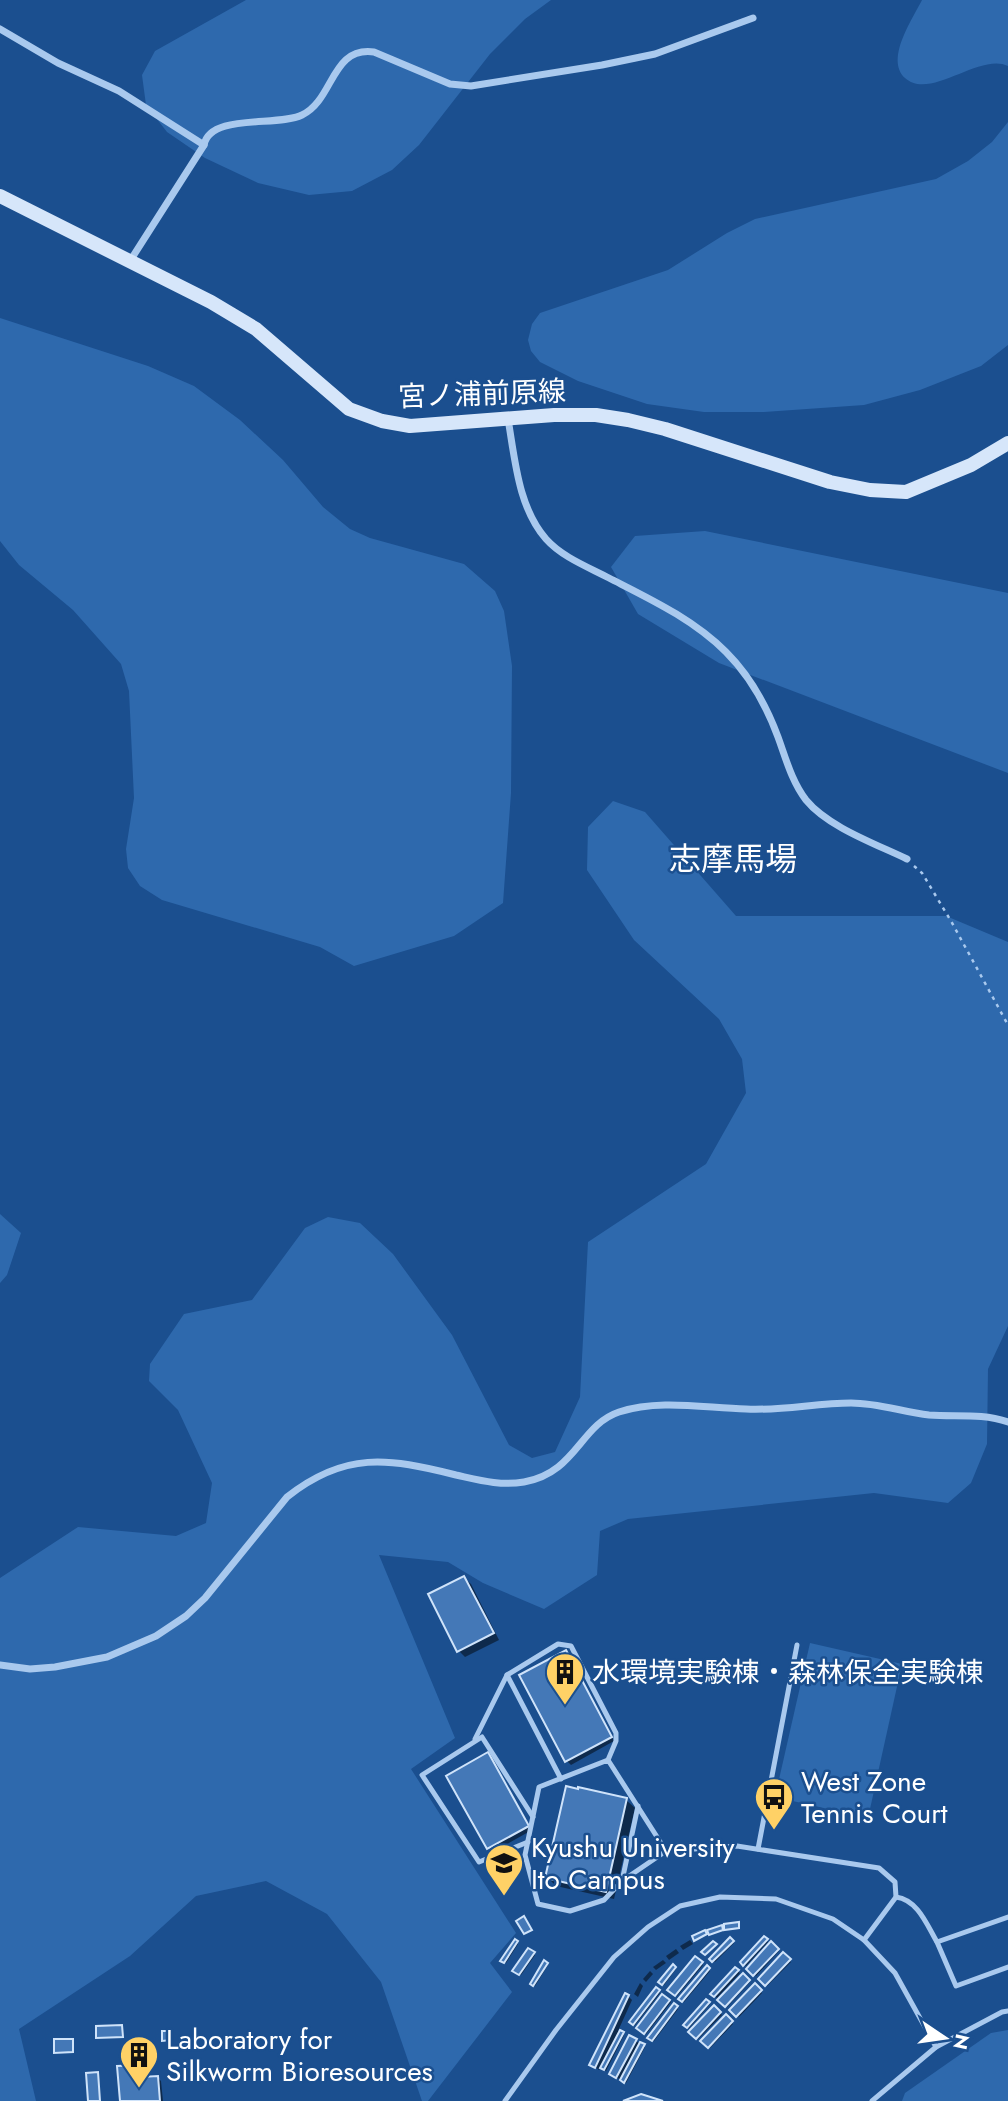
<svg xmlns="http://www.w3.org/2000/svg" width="1008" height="2101" font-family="Jost,'Noto Sans JP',sans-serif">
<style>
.green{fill:#2e69ad}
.shadow{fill:#0007}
.building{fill:#4478b7;stroke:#cfe3fa;stroke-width:2}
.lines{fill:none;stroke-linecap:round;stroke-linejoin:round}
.path{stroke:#a9c9ee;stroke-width:2.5;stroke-dasharray:3.5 5;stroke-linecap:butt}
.lane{stroke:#a9c9ee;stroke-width:5}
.street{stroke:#a9c9ee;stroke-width:7}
.secondary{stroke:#d6e6fa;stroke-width:14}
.labels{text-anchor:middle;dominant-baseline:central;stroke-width:5;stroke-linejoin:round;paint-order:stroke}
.street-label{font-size:28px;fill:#fff;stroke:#1b4f8f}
.poi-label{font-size:28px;fill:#fff;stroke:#1b4f8f;text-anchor:start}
.quarter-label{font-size:32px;fill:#fff;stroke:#1b4f8f}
</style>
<rect width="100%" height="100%" fill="#1b4f8f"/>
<g class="green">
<path d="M246 0H551L525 19 490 54 419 145 392 170 352 191 309 195 258 183 205 158 167 132 146 105 142 75 155 51Z"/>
<path d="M922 0H1008V66C980 52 930 101 905 78 885 59 912 20 922 0Z"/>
<path d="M1008 122V345L981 366 920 390 864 405 764 412H704L647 404 578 381 540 362 531 351 528 340 532 324 540 313 668 270 727 233 755 219 936 179 968 161 992 142Z"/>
<path d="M0 318 148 366 194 386 240 420 283 460 323 507 350 529 370 538 464 564 495 591 504 611 512 666 511 793 503 903 454 936 354 966 320 947 162 900 140 886 128 868 126 849 134 798 129 691 121 664 73 610 19 565 0 541Z"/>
<path d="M705 531 1008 593V773L719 663 638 614 611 567 635 536Z"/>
<path d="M613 801 645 812 736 916H946L1008 942V1326L988 1369 987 1444 971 1483 948 1503 874 1493 628 1519 600 1531 597 1575 544 1609 483 1583 448 1562 379 1555 455 1738 411 1769 516 1933 490 1963 512 1992 428 2101H422L381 1982 327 1914 266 1881 196 1896 130 1956 19 2029 36 2101H0V1578L78 1527 176 1536 206 1523 212 1483 178 1410 149 1381 150 1364 184 1314 252 1300 305 1228 328 1217 360 1223 393 1254 452 1335 509 1445 532 1458 555 1452 580 1397 588 1242 706 1164 746 1093 742 1059 719 1019 634 940 587 870 588 827Z"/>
<path d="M0 1214 21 1233 7 1275 0 1283Z"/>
<path d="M810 1643 902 1664 868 1818 775 1797Z"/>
<path d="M1008 2030V2101H902L905 2093 991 2033Z"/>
</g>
<g class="shadow">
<path d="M464 1578 471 1584 499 1640 465 1657 459 1651Z"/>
<path d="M565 1652 569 1656 614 1741 571 1765 567 1761Z"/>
<path d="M488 1754 532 1830 493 1852 449 1776Z"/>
<path d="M626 1800 635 1808 614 1899 556 1886 547 1877Z"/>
<path d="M764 1938 768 1942 746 1966 742 1962Z"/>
<path d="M690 1940 693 1944 683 1950 680 1946Z"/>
<path d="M730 1940 734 1943 715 1962 711 1959Z"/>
<path d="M515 1941 518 1944 506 1963 503 1960Z"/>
<path d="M771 1944 779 1951 756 1976 748 1969Z"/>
<path d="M676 1949 679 1953 669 1960 666 1956Z"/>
<path d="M528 1950 535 1955 521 1975 515 1970Z"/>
<path d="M783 1955 791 1962 767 1986 760 1979Z"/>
<path d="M696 1958 703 1965 677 1996 669 1990Z"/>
<path d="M663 1960 666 1963 656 1970 653 1967Z"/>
<path d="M545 1963 548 1965 535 1986 532 1983Z"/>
<path d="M673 1966 676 1969 664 1985 661 1982Z"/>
<path d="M707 1967 710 1971 684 2002 681 1999Z"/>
<path d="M735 1969 740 1973 717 1998 713 1994Z"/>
<path d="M650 1971 653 1974 646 1982 643 1979Z"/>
<path d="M743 1975 750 1982 727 2007 720 2000Z"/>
<path d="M640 1983 643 1986 638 1997 634 1994Z"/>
<path d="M755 1986 762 1993 739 2017 732 2010Z"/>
<path d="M658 1991 660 1993 635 2025 631 2021Z"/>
<path d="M628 1996 632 2000 618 2031 624 2035 606 2071 601 2066 599 2070 592 2064Z"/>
<path d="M663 1996 671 2002 646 2034 639 2028Z"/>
<path d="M707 2001 710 2004 689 2028 686 2025Z"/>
<path d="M675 2006 678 2009 654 2041 650 2038Z"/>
<path d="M714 2007 722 2015 698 2039 691 2032Z"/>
<path d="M726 2017 733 2024 710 2048 703 2041Z"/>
<path d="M636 2041 645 2047 626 2083 611 2074Z"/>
<path d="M140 2066 144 2070V2078L157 2077 161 2081 163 2101H122Z"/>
</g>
<g class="building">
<path d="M464 1576 494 1633 457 1652 428 1594Z"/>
<path d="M566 1650 612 1737 565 1762 519 1675Z"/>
<path d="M488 1752 529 1826 487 1849 446 1776Z"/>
<path d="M566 1786 578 1789V1787L627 1798 606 1892 545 1878Z"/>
<path d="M524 1916 532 1930 524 1934 516 1921Z"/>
<path d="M739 1922V1928L724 1930V1924Z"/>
<path d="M722 1925 723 1930 709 1935 707 1930Z"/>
<path d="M705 1930 707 1934 694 1941 692 1936Z"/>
<path d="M764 1936 768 1939 743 1966 740 1962Z"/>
<path d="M730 1937 734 1941 712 1962 709 1959Z"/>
<path d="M515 1939 518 1941 504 1963 500 1961Z"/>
<path d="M713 1941 717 1944 705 1955 701 1952Z"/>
<path d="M771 1941 779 1949 753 1976 746 1969Z"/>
<path d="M528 1948 535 1952 519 1975 512 1971Z"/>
<path d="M783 1952 791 1959 765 1986 758 1979Z"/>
<path d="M695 1956 703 1962 675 1996 667 1990Z"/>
<path d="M544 1960 548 1963 533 1986 530 1984Z"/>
<path d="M673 1964 676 1967 662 1985 658 1982Z"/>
<path d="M707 1965 710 1968 682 2002 678 1999Z"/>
<path d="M735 1967 739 1970 714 1997 710 1994Z"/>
<path d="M743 1973 750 1980 725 2007 717 2000Z"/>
<path d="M755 1983 762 1990 736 2017 729 2010Z"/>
<path d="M656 1987 660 1990 633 2025 629 2022Z"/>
<path d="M625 1993 629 1995 595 2068 589 2065Z"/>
<path d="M662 1994 670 2000 644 2034 636 2028Z"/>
<path d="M706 1999 710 2002 687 2028 683 2025Z"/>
<path d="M674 2003 678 2006 652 2041 647 2038Z"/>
<path d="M714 2005 721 2012 696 2039 688 2032Z"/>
<path d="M726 2014 733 2021 708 2048 700 2041Z"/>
<path d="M122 2025 123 2037 96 2038V2026Z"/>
<path d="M620 2030 624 2032 604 2070 600 2068Z"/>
<path d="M162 2031H171V2040L162 2041Z"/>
<path d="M629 2035 637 2039 616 2078 609 2074Z"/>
<path d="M54 2039H73V2052L54 2053Z"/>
<path d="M640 2042 645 2044 624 2083 620 2080Z"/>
<path d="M140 2065 141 2077 158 2076 160 2101H120L117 2066Z"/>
<path d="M98 2072 100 2101H88L86 2073Z"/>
<path d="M641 2094 663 2101H623Z"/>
</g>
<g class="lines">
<path class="path" d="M914 866 922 873 951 921 1008 1025"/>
<g class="lane">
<path d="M507 1675 561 1779"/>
<path d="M475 1739 507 1675 558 1644 571 1646 616 1733V1741L608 1760"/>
<path d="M528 1842 479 1862 422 1775 482 1737 533 1817"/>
<path d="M758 1849 797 1645"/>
<path d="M666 1851 608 1760 539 1787 525 1855 538 1904 570 1911 604 1900 622 1881 666 1851 737 1846 879 1868 895 1882 896 1897 864 1940"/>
<path d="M622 1881 638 1806"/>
<path d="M896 1897C918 1900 927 1925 937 1942"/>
<path d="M1008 1917 937 1942 956 1986 1008 1967"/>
<path d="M505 2101 556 2030 614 1957 648 1927 680 1906 720 1897 776 1899 833 1919 864 1940 895 1973 936 2047"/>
<path d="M872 2101 936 2047 1002 2012 1008 2011"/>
</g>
<g class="street">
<path d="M0 29 58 63 119 91 204 145"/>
<path d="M130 261 204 145C210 113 278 127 302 115 334 100 331 46 374 52L450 84 471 86 602 65 655 54 753 18"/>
<path d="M508 419C515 459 518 507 546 539 562 557 588 567 609 578 650 599 693 619 726 652 749 675 767 707 778 737 786 759 792 782 806 800 828 827 876 844 907 859"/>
<path d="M0 1665 30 1669 55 1667 107 1657 156 1636 186 1616 205 1598 287 1497C345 1451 388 1458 456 1475 479 1480 500 1486 524 1482 576 1473 580 1425 619 1412 660 1399 704 1408 746 1409 781 1411 816 1403 851 1403 878 1403 903 1412 929 1415 956 1417 982 1413 1008 1422"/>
</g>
<path class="secondary" d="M0 196 211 302 256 329 349 409 382 421 410 426 554 415H596L628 420 665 429 830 482 870 490 906 492 971 465 1008 443"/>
</g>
<defs>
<g id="building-pin" transform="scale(2.0125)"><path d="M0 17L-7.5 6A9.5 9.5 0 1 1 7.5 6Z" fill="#ffd166" stroke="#1b4f8f"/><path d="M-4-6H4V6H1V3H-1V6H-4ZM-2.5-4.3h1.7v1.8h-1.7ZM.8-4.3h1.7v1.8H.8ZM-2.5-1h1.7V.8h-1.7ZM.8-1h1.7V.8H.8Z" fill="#111"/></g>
<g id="bus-pin" transform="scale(2.0125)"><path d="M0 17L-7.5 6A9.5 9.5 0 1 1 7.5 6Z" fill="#ffd166" stroke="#1b4f8f"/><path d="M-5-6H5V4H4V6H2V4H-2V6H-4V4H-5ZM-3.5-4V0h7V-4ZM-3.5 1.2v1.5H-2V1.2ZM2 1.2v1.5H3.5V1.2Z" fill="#111"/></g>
<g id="university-pin" transform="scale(2.0125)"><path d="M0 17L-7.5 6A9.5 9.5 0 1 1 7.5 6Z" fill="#ffd166" stroke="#1b4f8f"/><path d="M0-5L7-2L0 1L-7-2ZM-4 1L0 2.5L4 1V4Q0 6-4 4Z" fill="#111"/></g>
</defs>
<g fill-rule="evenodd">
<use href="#building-pin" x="565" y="1672"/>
<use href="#bus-pin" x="774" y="1797"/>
<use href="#university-pin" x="504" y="1863"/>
<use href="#building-pin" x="139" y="2055"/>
</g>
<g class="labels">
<g class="street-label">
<text transform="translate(482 394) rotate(-2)">宮ノ浦前原線</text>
</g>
<g class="poi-label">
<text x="592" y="1672">水環境実験棟・森林保全実験棟</text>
<text x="801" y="1781">West Zone<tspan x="801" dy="32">Tennis Court</tspan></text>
<text x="531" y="1847">Kyushu University<tspan x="531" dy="32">Ito Campus</tspan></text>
<text x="166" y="2039">Laboratory for<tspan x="166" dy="32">Silkworm Bioresources</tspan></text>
</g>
<g class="quarter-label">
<text x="733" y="859">志摩馬場</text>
</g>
</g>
<g transform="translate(945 2038) rotate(103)" stroke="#1b4f8f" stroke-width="5" paint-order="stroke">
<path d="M0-5L12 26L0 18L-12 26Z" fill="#ffffff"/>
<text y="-10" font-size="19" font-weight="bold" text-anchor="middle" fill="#ffffff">N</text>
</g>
</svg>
